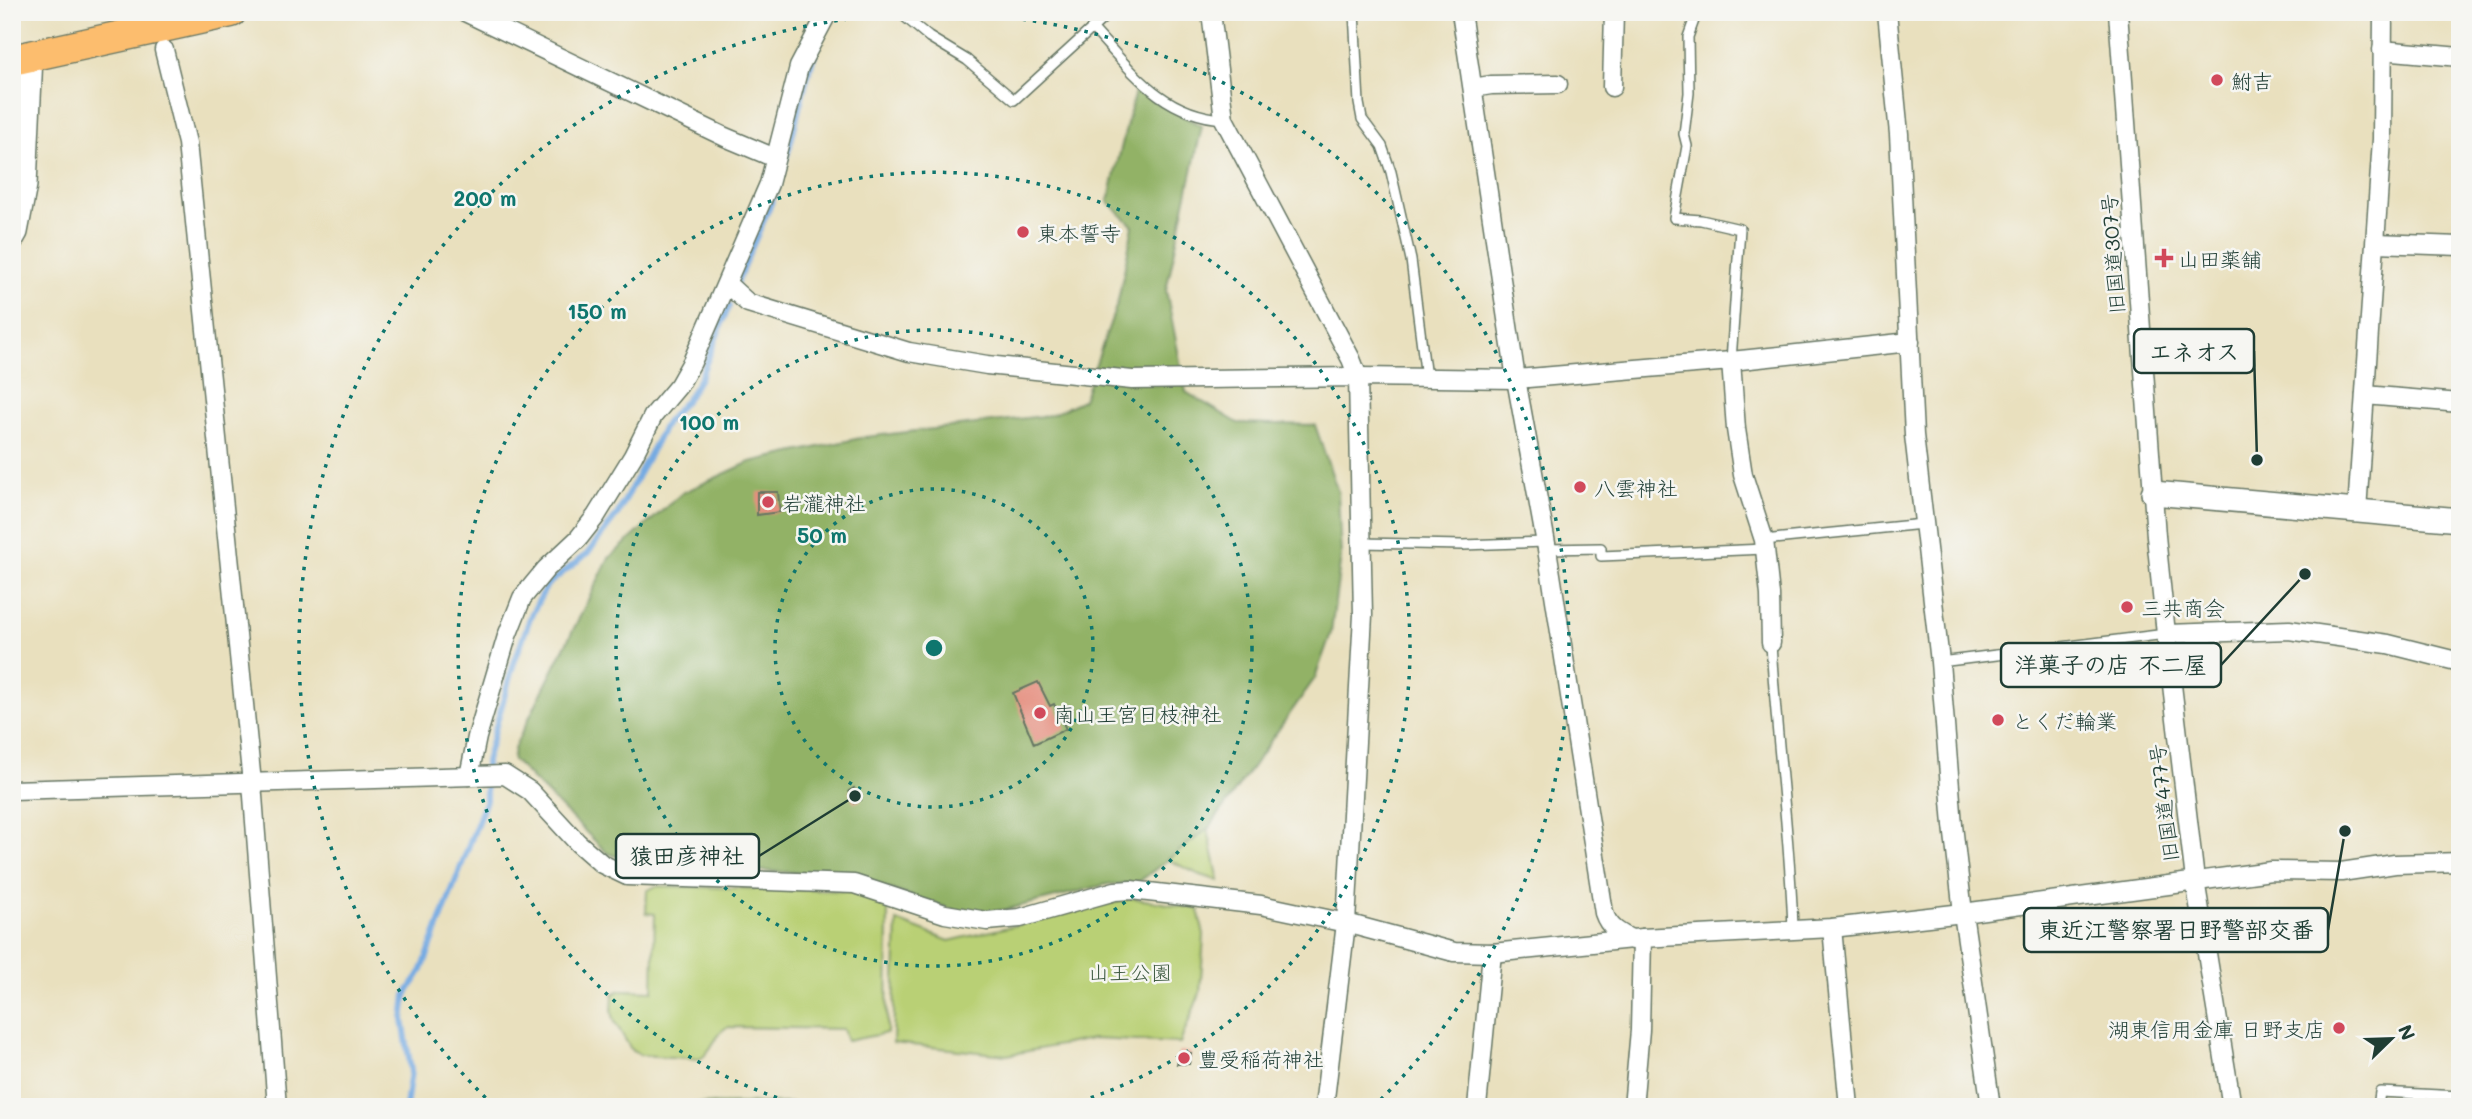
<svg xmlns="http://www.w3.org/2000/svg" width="2472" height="1119" font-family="Mali,'Klee One',sans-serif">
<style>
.green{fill:#b9d075;stroke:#6c8654;stroke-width:2}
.forest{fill:#92b266;stroke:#58784d;stroke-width:2}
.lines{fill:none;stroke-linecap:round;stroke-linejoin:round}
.stream{stroke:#75aae2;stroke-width:6}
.building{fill:#e58e7f}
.service-casing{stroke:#667664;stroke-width:12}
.minor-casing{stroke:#667664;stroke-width:21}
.tertiary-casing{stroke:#667664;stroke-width:26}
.trunk-casing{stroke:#667664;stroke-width:33}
.service{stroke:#fff;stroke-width:9}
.minor{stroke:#fff;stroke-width:18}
.tertiary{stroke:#fff;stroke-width:23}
.trunk{stroke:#fcbd6e;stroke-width:30}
.ring{fill:none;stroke:#0f766e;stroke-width:3.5;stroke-dasharray:3.5 7}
.poi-dot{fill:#d1495b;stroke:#f6f6f2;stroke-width:2.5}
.labels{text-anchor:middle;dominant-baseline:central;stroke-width:5;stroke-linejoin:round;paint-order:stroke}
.poi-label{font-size:21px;fill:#1f3d34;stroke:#f6f6f2;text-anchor:start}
.street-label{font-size:21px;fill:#1f3d34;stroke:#f6f6f2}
.park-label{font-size:21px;fill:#3e5a41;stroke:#f6f6f2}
.centre{fill:#0f766e;stroke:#f6f6f2;stroke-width:3.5}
.ring-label{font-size:21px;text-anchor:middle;font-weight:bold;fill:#0f766e;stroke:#f6f6f2;stroke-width:5;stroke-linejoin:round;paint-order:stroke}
.leader{fill:none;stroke:#1f3d34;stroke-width:2.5}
.callout-dot{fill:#1f3d34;stroke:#f6f6f2;stroke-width:2.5}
.callout{fill:#f6f6f2;stroke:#1f3d34;stroke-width:2.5}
.callout-label{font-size:23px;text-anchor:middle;font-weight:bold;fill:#1f3d34}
</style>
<rect width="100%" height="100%" fill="#f6f6f2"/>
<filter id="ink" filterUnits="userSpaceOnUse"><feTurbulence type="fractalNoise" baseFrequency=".0143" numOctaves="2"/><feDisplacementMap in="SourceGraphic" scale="14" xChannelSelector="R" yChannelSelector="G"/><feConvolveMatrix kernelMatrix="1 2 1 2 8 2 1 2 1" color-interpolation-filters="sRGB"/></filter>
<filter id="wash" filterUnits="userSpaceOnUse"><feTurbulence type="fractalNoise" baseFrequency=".00686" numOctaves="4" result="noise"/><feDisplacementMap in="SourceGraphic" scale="28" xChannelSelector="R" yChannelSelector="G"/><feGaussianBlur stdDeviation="1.57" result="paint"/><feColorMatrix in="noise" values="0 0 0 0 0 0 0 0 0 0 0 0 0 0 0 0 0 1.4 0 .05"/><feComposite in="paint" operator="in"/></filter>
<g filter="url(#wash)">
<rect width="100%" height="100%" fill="#e9e0be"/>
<g class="green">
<path d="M1198 784 1219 881 1198 874 1133 843Z"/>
<path d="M656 886 852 891 888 905 887 1033 847 1041 843 1029 727 1027C714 1035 713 1051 700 1059L641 1055 632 1051 615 1022 612 1012 613 994 621 990 653 991 655 914 646 913 647 891Z"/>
<path d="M1132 898 1198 909 1204 935 1200 993 1180 1043 1092 1039 1007 1055 893 1043 897 921 949 941Z"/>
</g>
<g class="forest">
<path d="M1135 91 1202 126 1166 290 1186 392 1238 423 1315 425 1338 492 1341 556 1331 633 1315 678 1209 828 1136 884H1108L1004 910 961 912 845 875 641 865 607 853 512 759 515 746 609 558 682 493 750 462 865 437 1051 415 1083 400 1118 301 1133 226 1108 202Z"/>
<path d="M794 1103 835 1107H663L669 1104Z"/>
</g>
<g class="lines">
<g class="stream">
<path d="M736 285C749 251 766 219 778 185 793 143 799 98 814 56"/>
<path d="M406 1107 411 1071 403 1019 406 995 422 970 486 800V761L513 666 531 615 547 585 587 554 617 515 666 423 689 396 700 378 729 306"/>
</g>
</g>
<g id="blocks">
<g class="building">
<path d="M757 492H778L780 512 757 515Z"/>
<path d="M1038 682 1050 706 1054 704 1066 729 1034 744 1013 693Z"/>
<path d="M854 788 861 800 854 803 849 791Z"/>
<path d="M1180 1051 1191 1053 1189 1064H1177Z"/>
</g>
</g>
</g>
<g filter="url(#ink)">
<use href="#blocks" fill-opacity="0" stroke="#667664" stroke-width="2"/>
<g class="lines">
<g class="service-casing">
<g id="service">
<path d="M899 12 929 37 967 60 1014 100 1110 12"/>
<path d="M1354 12 1359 103 1362 119 1382 146 1391 172 1411 260 1426 378"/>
<path d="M1697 12 1688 37 1689 93 1684 134 1687 146 1674 218 1701 220 1740 229 1731 361"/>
<path d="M1093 29C1132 71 1162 115 1224 119"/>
<path d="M1764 540 1923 524"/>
<path d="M1361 543 1463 545 1545 542"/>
<path d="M1547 549 1601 548V556L1765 549"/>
<path d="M1771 643C1776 738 1790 833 1793 929"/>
<path d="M1940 662 2166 634"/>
<path d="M2378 1107 2380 1092 2460 1096"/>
</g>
</g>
<g class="minor-casing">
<g id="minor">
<path d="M465 12 725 137 775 158"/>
<path d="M1211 12 1224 119 1351 359 1358 377 1363 615 1346 923 1324 1107"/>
<path d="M1461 12 1516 379 1547 549 1604 913C1609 928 1619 933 1633 940"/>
<path d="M1887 12 1899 134 1914 435 1940 662 1953 825 1963 913 1991 1107"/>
<path d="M2118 12 2156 536 2166 634 2195 880 2232 1107"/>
<path d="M164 50 187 143 252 783 277 1107"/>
<path d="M2382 50 2460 57"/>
<path d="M1612 87 1614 12"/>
<path d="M1473 88 1491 85 1558 84"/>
<path d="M2376 243 2460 246"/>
<path d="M727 284 748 303 909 352 987 365 1132 380 1358 377 1516 379 1731 361 1910 342"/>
<path d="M1731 361 1736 429 1743 475 1764 540 1770 595 1771 643"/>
<path d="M2365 395 2460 403"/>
<path d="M2357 511 2382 139 2383 12"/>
<path d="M2166 634 2289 630 2388 644 2460 662"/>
<path d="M469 776 477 737 507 636 522 598 546 569 578 539 596 516 633 456 653 416 679 385 692 362 769 184 799 67 828 12"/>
<path d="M12 790 505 775 530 791 578 843 602 864 627 876 854 884 945 914 987 921 1020 918 1115 891 1131 890 1261 905 1346 923 1454 952 1492 953 1642 938 1832 928 1963 913 2271 871 2341 872 2395 864 2460 862"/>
<path d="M1832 928 1849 1107"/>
<path d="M1477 1107 1492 953"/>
<path d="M1633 1107 1640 1030 1642 938"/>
</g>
</g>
<g class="tertiary-casing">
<g id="tertiary">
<path d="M12 239 16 232 25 185 31 56"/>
<path d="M2153 493 2460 520"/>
</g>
</g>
<g class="trunk-casing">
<path id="trunk" d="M12 60 231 12"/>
</g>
<use href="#service" class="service"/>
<use href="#minor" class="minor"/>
<use href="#tertiary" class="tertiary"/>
<use href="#trunk" class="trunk"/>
</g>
</g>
<g class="ring">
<circle cx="934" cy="648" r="159"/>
<circle cx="934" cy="648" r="318"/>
<path d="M807 1107A476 476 0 1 1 1061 1107"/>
<path d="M493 1105A635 635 0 1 1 1375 1105"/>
</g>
<g class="poi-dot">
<circle cx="2217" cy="80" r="7"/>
<circle cx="1023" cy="232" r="7"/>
<path d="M2160.5 247.5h7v7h7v7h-7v7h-7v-7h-7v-7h7z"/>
<circle cx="1580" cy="487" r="7"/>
<circle cx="768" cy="502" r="7"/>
<circle cx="2127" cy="607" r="7"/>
<circle cx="1040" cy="713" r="7"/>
<circle cx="1998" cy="720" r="7"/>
<circle cx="2339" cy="1028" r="7"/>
<circle cx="1184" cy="1058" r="7"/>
</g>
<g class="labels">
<g class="poi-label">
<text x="2231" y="80">鮒吉</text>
<text x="1037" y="232">東本誓寺</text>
<text x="2178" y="258">山田薬舗</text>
<text x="1594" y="487">八雲神社</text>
<text x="782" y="502">岩瀧神社</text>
<text x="2141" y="607">三共商会</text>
<text x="1054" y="713">南山王宮日枝神社</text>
<text x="2012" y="720">とくだ輪業</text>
<text x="2325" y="1028" text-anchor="end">湖東信用金庫 日野支店</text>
<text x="1198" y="1058">豊受稲荷神社</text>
</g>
<g class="street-label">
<text transform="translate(2112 254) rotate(-94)">旧国道307号</text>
<text transform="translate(2163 803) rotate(-97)">旧国道477号</text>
</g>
<g class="park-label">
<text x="1130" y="971">山王公園</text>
</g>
</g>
<circle cx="934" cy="648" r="10" class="centre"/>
<g class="ring-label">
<text x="485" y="206">200 m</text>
<text x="597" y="319">150 m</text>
<text x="709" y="430">100 m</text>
<text x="822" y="543">50 m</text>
</g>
<path class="leader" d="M2257 460L2254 351M2305 574L2221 665M855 796L759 856M2345 831L2328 930"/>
<g class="callout-dot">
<circle cx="2257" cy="460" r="7"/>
<circle cx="2305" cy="574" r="7"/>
<circle cx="855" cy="796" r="7"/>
<circle cx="2345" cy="831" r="7"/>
</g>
<g class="callout">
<rect x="2134" y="329" width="120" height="44" rx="7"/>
<rect x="2001" y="643" width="220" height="44" rx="7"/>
<rect x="616" y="834" width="143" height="44" rx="7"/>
<rect x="2024" y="908" width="304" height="44" rx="7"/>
</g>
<g class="callout-label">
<text x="2194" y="360">エネオス</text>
<text x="2111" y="673">洋菓子の店 不二屋</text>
<text x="687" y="864">猿田彦神社</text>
<text x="2176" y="938">東近江警察署日野警部交番</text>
</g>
<rect width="2472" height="1119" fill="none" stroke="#f6f6f2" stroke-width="42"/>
<g transform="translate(2391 1039) rotate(67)" stroke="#f6f6f2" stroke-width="5" paint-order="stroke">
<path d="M0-5L12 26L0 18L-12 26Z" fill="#1f3d34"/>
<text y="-10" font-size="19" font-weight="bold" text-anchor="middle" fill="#1f3d34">N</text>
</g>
</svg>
